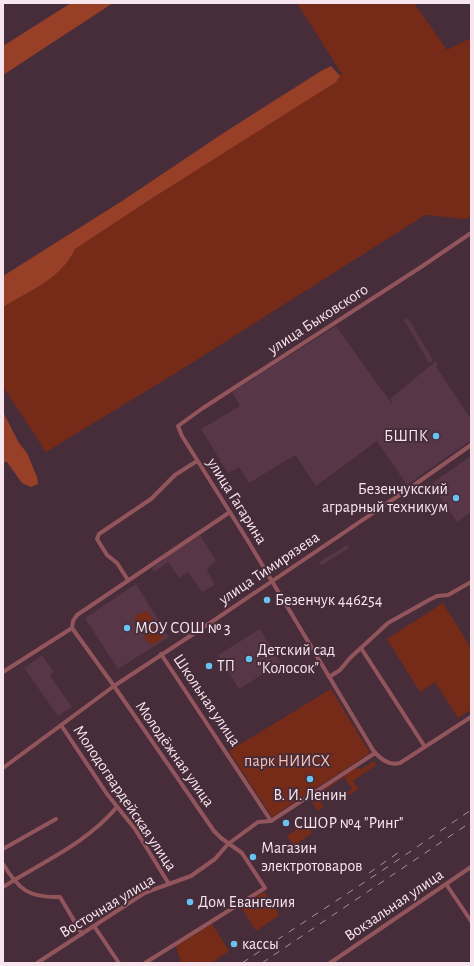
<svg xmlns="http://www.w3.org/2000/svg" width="474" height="966" font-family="'Alegreya Sans',sans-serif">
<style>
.built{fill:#573647}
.green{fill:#752b18}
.forest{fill:#983f28}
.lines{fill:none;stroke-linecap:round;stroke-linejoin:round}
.minor{stroke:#93555c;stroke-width:4}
.rail{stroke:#a8929c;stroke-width:1;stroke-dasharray:7 7;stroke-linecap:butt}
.poi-dot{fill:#69c3f1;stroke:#472c39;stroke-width:1.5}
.labels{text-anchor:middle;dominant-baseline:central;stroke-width:4;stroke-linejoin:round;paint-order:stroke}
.street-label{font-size:16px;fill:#f7e6ed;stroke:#472c39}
.poi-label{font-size:16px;fill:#f7e6ed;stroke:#472c39;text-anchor:start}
.park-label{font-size:16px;fill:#f7c4b6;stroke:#472c39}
</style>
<rect width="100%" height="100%" fill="#472c39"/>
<g class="built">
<path d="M408 318 433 360 429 363 404 320Z"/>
<path d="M336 326 392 404 393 403 390 399 436 361 438 365 436 367 471 419V440L407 485 377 441 316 486 295 455 249 483 239 467 228 473 201 429 240 406 232 392Z"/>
<path d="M471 456V512L457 522 431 484Z"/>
<path d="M200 535 216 561 210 565 207 571 215 585 202 592 188 572 179 578 168 562 154 572 152 568 164 560 163 558Z"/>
<path d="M347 545 349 548 321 566 319 562Z"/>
<path d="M136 584 169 637 118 669 85 618Z"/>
<path d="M260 629 281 663 239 689 218 655Z"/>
<path d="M42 655 54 672 50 676 72 707 58 716 24 668Z"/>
</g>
<g class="green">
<path d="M297 3H414L447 50 471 38V216L465 219 425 215 179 371 46 452 3 387V296L342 74Z"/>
<path d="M443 603 471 648V710L458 718 435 682 420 692 387 639Z"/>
<path d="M146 611 149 613 163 635 162 639 152 645 148 643 134 620 136 615Z"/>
<path d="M331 689 370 753 272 817 229 751Z"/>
<path d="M374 761 376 765 353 781 358 789 338 802 337 800 352 789 344 777 317 796 324 807 318 811 310 799 312 798 316 803 318 802 314 796 356 768 362 769Z"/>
<path d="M306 823 312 833 298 843 301 848 295 852 292 847 294 846 287 836Z"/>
<path d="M262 893H265L279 914 278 916 256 931 241 907Z"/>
<path d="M212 924 229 951 211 963H181L176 946Z"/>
</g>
<g class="forest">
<path d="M71 3H113L3 75V46Z"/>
<path d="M331 66 340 76 336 82 154 197 75 249C60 280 30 290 3 307V276L122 201 225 132 321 71Z"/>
<path d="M3 412 19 443 27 453 37 477 38 484 31 487 22 483 7 462H3Z"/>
</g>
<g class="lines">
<g class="minor">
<path d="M471 233 421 267 203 408 178 426 182 436 248 541 373 750C379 758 388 766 400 763L471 717"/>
<path d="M128 580 117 563 107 555 97 539 99 534 151 499 175 475 197 461"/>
<path d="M72 628 114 686 214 831 221 838 242 853 265 888 145 963"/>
<path d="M72 628 73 621 77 615 230 512"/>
<path d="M361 648 425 747"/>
<path d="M161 654 271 821"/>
<path d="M3 672 72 628"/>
<path d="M329 677 340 670 350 658 388 623 429 600 437 596 448 595 471 582"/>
<path d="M61 725 107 794 135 829 169 884"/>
<path d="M3 768 114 686 210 623 407 490 471 445"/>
<path d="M3 849 56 819"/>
<path d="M3 864C19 890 29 898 60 897L82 934"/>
<path d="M446 884 471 921"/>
<path d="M3 887C42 862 87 843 117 807"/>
<path d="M94 926 119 963"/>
<path d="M37 963 143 894 155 889 191 876 215 859 228 844 258 822 271 821 375 753"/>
<path d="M330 963 471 867"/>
</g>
<g class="rail">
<path d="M369 873 402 850"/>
<path d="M242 963 392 864 471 810"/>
<path d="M262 963 471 822"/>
</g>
</g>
<g class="poi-dot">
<circle cx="436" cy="436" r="4"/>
<circle cx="456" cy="498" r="4"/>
<circle cx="267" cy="600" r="4"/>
<circle cx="127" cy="628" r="4"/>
<circle cx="249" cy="659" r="4"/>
<circle cx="209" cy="666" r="4"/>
<circle cx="310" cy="779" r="4"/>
<circle cx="286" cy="823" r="4"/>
<circle cx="253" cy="857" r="4"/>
<circle cx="190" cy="902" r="4"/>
<circle cx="234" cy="944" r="4"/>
</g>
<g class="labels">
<g class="street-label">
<text transform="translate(318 319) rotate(-33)">улица Быковского</text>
<text transform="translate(237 501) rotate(58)">улица Гагарина</text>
<text transform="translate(269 568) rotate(-34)">улица Тимирязева</text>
<text transform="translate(207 700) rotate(56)">Школьная улица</text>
<text transform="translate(175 754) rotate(55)">Молодёжная улица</text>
<text transform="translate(125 798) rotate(56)">Молодогвардейская улица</text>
<text transform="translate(394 905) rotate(-34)">Вокзальная улица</text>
<text transform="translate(107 906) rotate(-31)">Восточная улица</text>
</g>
<g class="poi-label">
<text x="428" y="436" text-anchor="end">БШПК</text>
<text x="448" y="489" text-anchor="end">Безенчукский<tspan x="448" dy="18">аграрный техникум</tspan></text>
<text x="275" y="600">Безенчук 446254</text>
<text x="135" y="628">МОУ СОШ № 3</text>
<text x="257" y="650">Детский сад<tspan x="257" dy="18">"Колосок"</tspan></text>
<text x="217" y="666">ТП</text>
<text x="310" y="795" text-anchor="middle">В. И. Ленин</text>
<text x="294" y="823">СШОР №4 "Ринг"</text>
<text x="261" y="848">Магазин<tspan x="261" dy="18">электротоваров</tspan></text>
<text x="198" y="902">Дом Евангелия</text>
<text x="242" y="944">кассы</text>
</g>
<g class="park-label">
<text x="287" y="761">парк НИИСХ</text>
</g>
</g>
<rect width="474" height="966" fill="none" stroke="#f7e6ed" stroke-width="8"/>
</svg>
